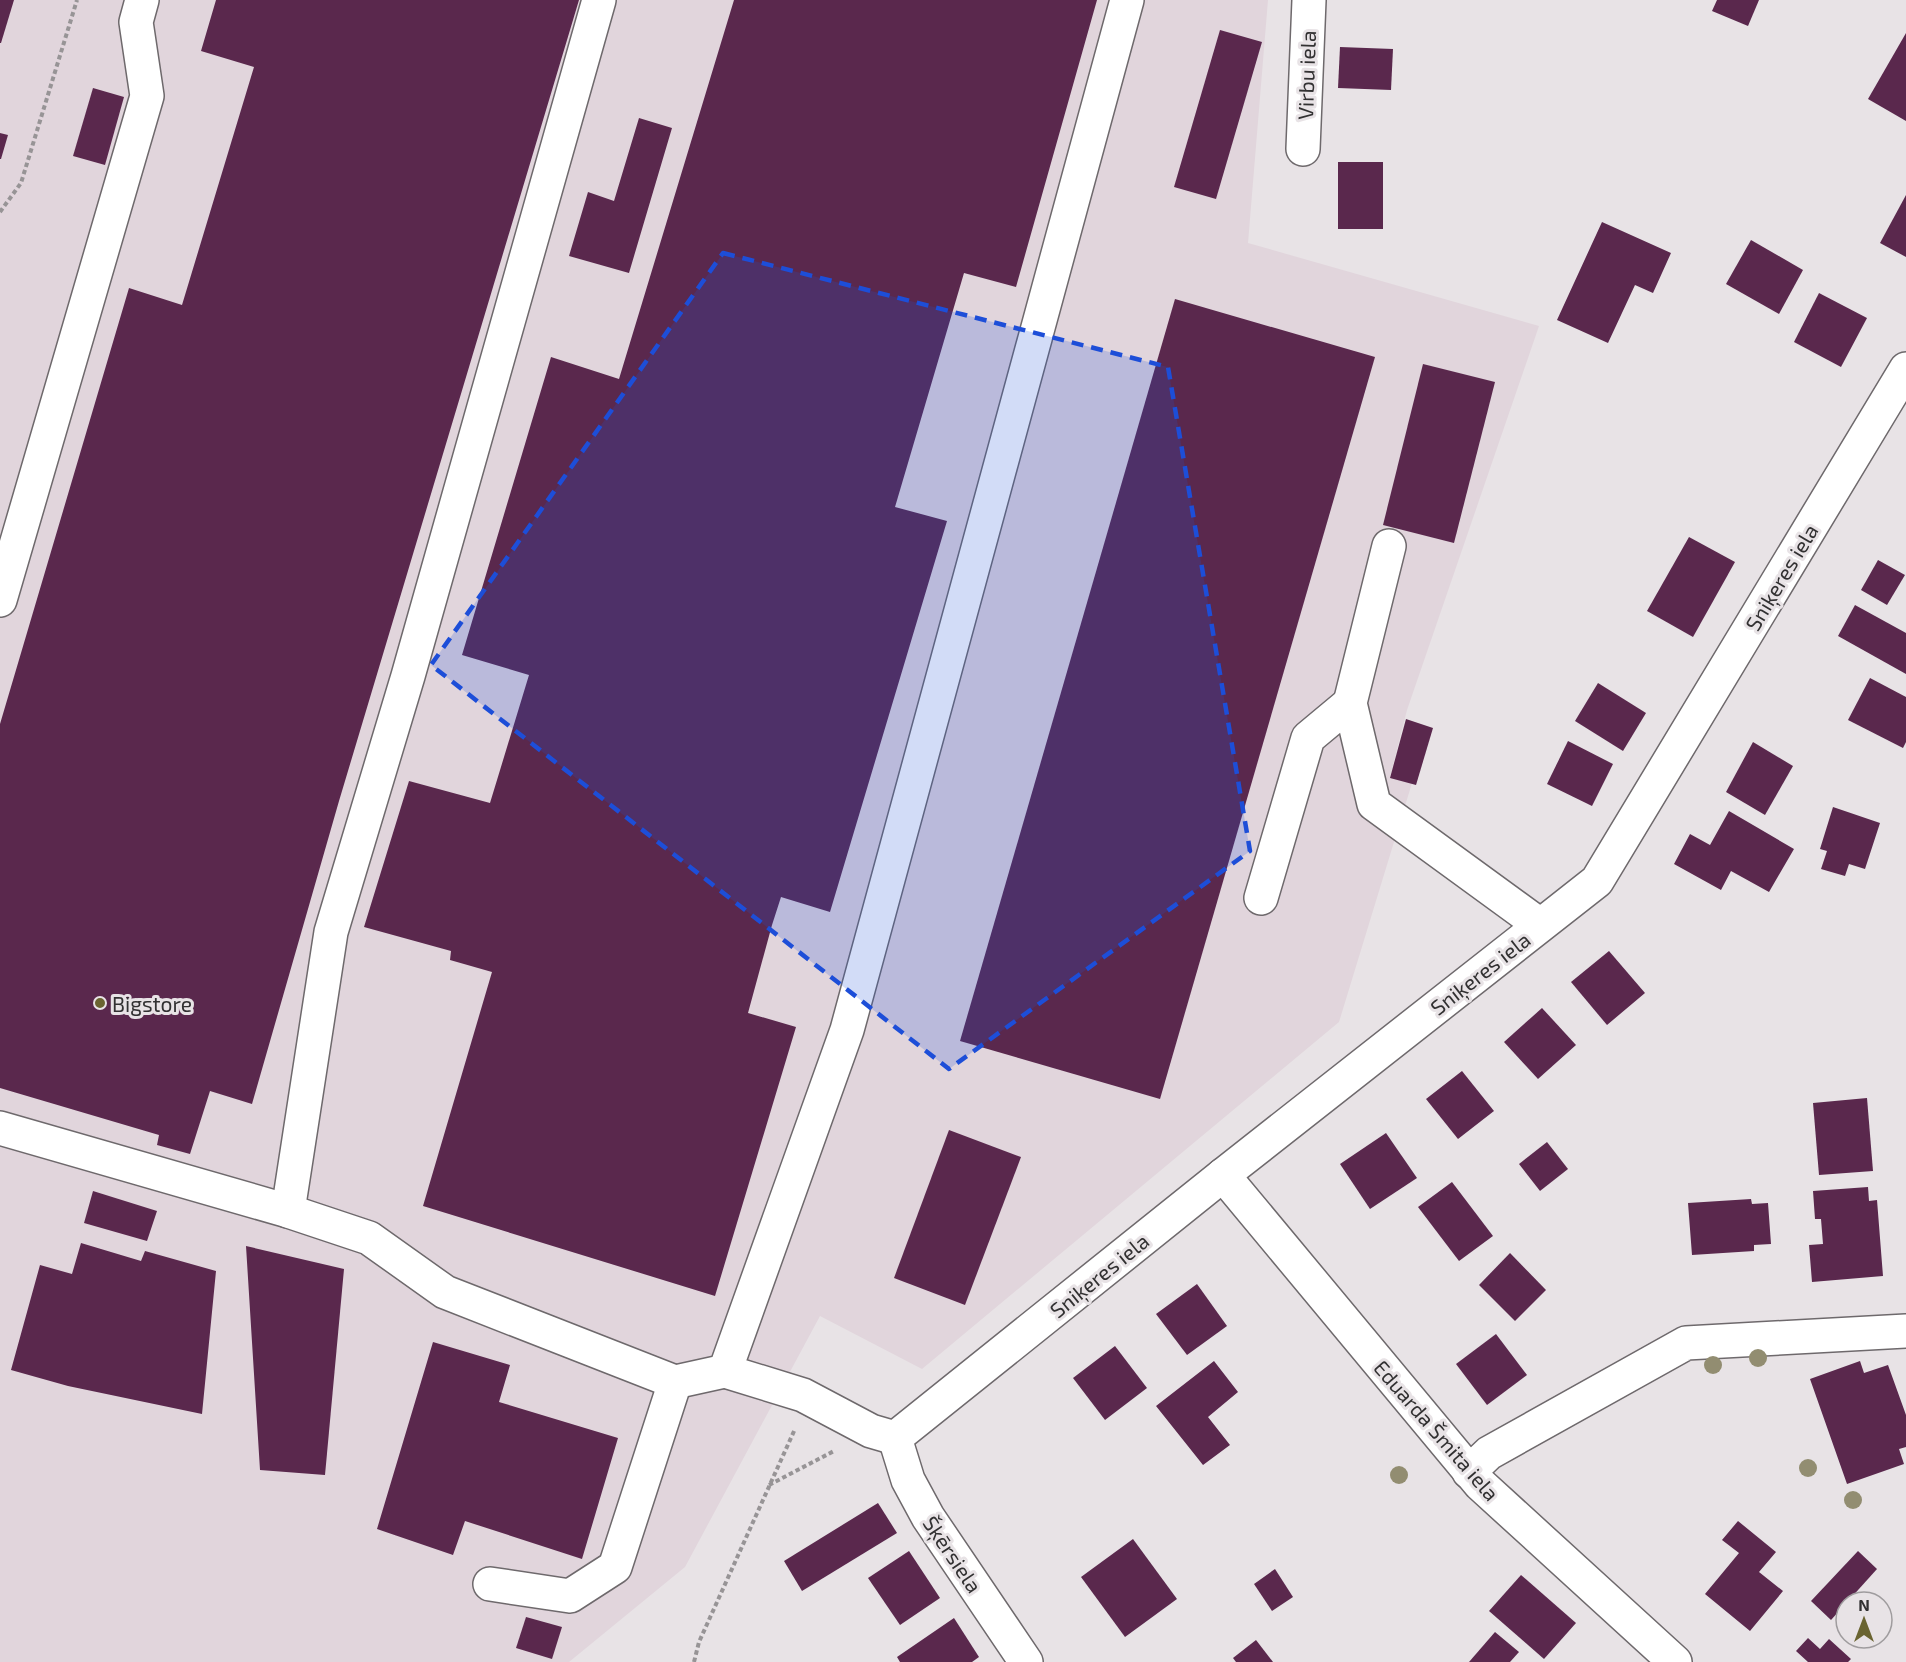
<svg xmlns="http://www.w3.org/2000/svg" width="1906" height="1662" font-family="'Exo 2',sans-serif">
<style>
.built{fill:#e1d5dc}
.building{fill:#5a284d}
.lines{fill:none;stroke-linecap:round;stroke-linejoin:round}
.minor-casing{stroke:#6e696c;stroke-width:36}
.path{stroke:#979496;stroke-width:4;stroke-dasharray:4.5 3;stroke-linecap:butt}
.minor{stroke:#fff;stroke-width:33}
.tree{fill:#928d71}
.marked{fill:#1d4ed8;fill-opacity:0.2;stroke:#1d4ed8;stroke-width:4.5;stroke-dasharray:12 8;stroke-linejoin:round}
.poi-dot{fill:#6a6431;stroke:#e8e3e6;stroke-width:2}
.labels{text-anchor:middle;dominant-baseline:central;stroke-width:6;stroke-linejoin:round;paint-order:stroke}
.street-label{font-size:21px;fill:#323132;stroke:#e8e3e6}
.poi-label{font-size:21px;fill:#323132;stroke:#e8e3e6;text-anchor:start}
</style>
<rect width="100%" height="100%" fill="#e8e3e6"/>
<path class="built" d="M0 0H1268L1248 243 1539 326 1407 710 1390 777 1412 783 1339 1022 922 1369 820 1316 685 1567 569 1662H0Z"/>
<g class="building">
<path d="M0 0H14L1 43H0Z"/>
<path d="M216 0H579L339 801 252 1104 210 1091 190 1154 157 1145 159 1135 0 1088V724L129 288 182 305 254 67 201 51Z"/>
<path d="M734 0H1097L1016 287 964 273 895 507 947 521 830 912 781 897 772 925 748 1013 796 1027 715 1296 423 1206 492 972 450 960 451 951 364 927 409 781 490 803 529 675 462 655 551 357 619 379Z"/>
<path d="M1717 0H1759L1748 26 1712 11Z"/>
<path d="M1220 30 1262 42 1216 199 1174 187Z"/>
<path d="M1906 33V121L1868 99Z"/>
<path d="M1340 47 1393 49 1391 90 1338 88Z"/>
<path d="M93 88 124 97 105 165 73 156Z"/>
<path d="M639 118 672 128 629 273 569 256 588 192 614 201Z"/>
<path d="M0 133 8 135 1 159H0Z"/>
<rect x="1338" y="162" width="45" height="67"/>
<path d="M1906 195V257L1880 243Z"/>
<path d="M1602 222 1671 253 1653 293 1635 285 1608 343 1557 320Z"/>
<path d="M1751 240 1803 270 1779 314 1726 284Z"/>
<path d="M1819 293 1867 318 1841 367 1794 342Z"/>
<path d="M1175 299 1375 357 1160 1099 960 1041Z"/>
<path d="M1423 364 1495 382 1454 543 1383 525Z"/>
<path d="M1689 537 1735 562 1693 637 1647 611Z"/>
<path d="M1878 560 1905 575 1887 605 1861 590Z"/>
<path d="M1855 605 1906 633V674L1838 636Z"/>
<path d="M1870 678 1906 697V742L1903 748 1848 720Z"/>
<path d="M1598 683 1646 713 1623 751 1575 721Z"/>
<path d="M1406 719 1433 728 1416 785 1390 778Z"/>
<path d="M1568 741 1613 764 1592 806 1547 784Z"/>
<path d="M1753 742 1793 766 1765 815 1726 792Z"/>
<path d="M1833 807 1880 823 1865 869 1849 864 1845 876 1821 869 1827 851 1820 849Z"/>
<path d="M1729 811 1794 849 1769 892 1731 871 1721 890 1674 864 1690 834 1710 845Z"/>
<path d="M1609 951 1645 993 1607 1025 1571 982Z"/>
<path d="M1542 1008 1576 1045 1538 1079 1504 1042Z"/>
<path d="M1462 1071 1494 1111 1458 1139 1426 1099Z"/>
<path d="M1867 1098 1873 1171 1819 1175 1813 1103Z"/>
<path d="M949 1130 1021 1157 965 1305 894 1278Z"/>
<path d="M1386 1133 1417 1178 1370 1209 1340 1164Z"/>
<path d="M1547 1142 1568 1169 1540 1191 1519 1164Z"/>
<path d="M1452 1182 1493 1236 1459 1261 1418 1207Z"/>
<path d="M1868 1187 1869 1201 1877 1200 1883 1276 1812 1282 1809 1245 1823 1244 1821 1219H1815L1813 1191Z"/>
<path d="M93 1191 157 1211 147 1241 84 1223Z"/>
<path d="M1751 1199 1752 1204 1768 1203 1771 1244 1754 1245V1251L1692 1255 1688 1203Z"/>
<path d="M81 1243 141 1261 145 1251 216 1271 202 1414 68 1386 11 1370 40 1265 72 1274Z"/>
<path d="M246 1246 344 1269 325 1475 260 1470Z"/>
<path d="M1510 1253 1546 1290 1515 1321 1479 1285Z"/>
<path d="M1197 1284 1227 1326 1187 1355 1156 1314Z"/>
<path d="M1496 1334 1527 1375 1487 1405 1456 1364Z"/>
<path d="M433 1342 510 1365 499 1402 618 1438 582 1559 465 1521 453 1555 377 1529Z"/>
<path d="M1115 1346 1147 1388 1105 1420 1073 1378Z"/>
<path d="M1214 1361 1238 1392 1208 1417 1230 1445 1203 1465 1156 1406Z"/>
<path d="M1860 1361 1864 1373 1888 1365 1906 1415V1447L1899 1449 1904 1464 1847 1484 1810 1379Z"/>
<path d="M878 1503 897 1533 802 1591 784 1561Z"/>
<path d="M1738 1521 1776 1552 1759 1572 1783 1591 1750 1631 1705 1594 1739 1553 1722 1540Z"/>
<path d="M1133 1539 1177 1599 1125 1637 1081 1577Z"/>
<path d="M909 1551 940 1598 900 1625 868 1578Z"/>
<path d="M1858 1551 1877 1569 1831 1620 1811 1601Z"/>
<path d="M1275 1569 1293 1597 1272 1611 1254 1584Z"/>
<path d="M1521 1575 1576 1623 1544 1659 1489 1611Z"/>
<path d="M526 1617 562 1627 552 1659 516 1648Z"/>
<path d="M954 1618 979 1657 972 1662H900L897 1657Z"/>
<path d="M1495 1632 1519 1652 1510 1662H1469Z"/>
<path d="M1808 1638 1820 1649 1829 1639 1851 1659 1848 1662H1808L1796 1651Z"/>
<path d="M1256 1640 1273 1662H1236L1233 1658Z"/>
</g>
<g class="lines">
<g class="minor-casing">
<g id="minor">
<path d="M1303 149 1309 0"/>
<path d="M1389 546 1350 703 1374 804 1540 925"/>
<path d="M0 600 147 96 136 22 142 0"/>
<path d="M1261 898 1308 738 1350 703"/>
<path d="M0 1128 288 1211 369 1238 445 1292 675 1382 725 1371 847 1030 1127 0"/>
<path d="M1223 1175 1480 1484 1675 1662"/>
<path d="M288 1211 331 932 408 676 599 0"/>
<path d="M725 1371 803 1395 871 1431 895 1438"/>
<path d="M895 1438 1223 1175 1597 881 1906 369"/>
<path d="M895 1438 908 1480 928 1517 1026 1662"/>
<path d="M1469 1472 1489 1453 1686 1343 1906 1331"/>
<path d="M490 1584 570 1596 615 1567 675 1382"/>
</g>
</g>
<g class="path">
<path d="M0 212 21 183 77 0"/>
<path d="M769 1485 834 1451"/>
<path d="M694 1662 699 1642 795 1429"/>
</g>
<use href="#minor" class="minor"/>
</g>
<g class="tree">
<circle cx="1758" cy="1358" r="9"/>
<circle cx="1713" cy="1365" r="9"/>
<circle cx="1808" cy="1468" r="9"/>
<circle cx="1399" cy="1475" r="9"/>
<circle cx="1853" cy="1500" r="9"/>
</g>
<path class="marked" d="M723 253 1168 367 1250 851 949 1069 431 665Z"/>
<circle class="poi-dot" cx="100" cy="1003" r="6"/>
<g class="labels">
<g class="street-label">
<text transform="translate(1306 75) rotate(-88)">Virbu iela</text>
<text transform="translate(1781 577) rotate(-59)">Sniķeres iela</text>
<text transform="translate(1480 973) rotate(-38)">Sniķeres iela</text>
<text transform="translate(1099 1275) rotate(-39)">Sniķeres iela</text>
<text transform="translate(1437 1430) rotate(49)">Eduarda Šmita iela</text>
<text transform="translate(953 1554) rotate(56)">Šķērsiela</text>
</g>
<g class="poi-label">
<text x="112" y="1003">Bigstore</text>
</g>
</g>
<g transform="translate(1864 1620)"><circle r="28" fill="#e8e3e6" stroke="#9f9c9e" stroke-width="1.5"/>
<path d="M0-4.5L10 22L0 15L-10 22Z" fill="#6a6431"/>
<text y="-9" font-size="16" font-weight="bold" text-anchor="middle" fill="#323132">N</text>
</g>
</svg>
